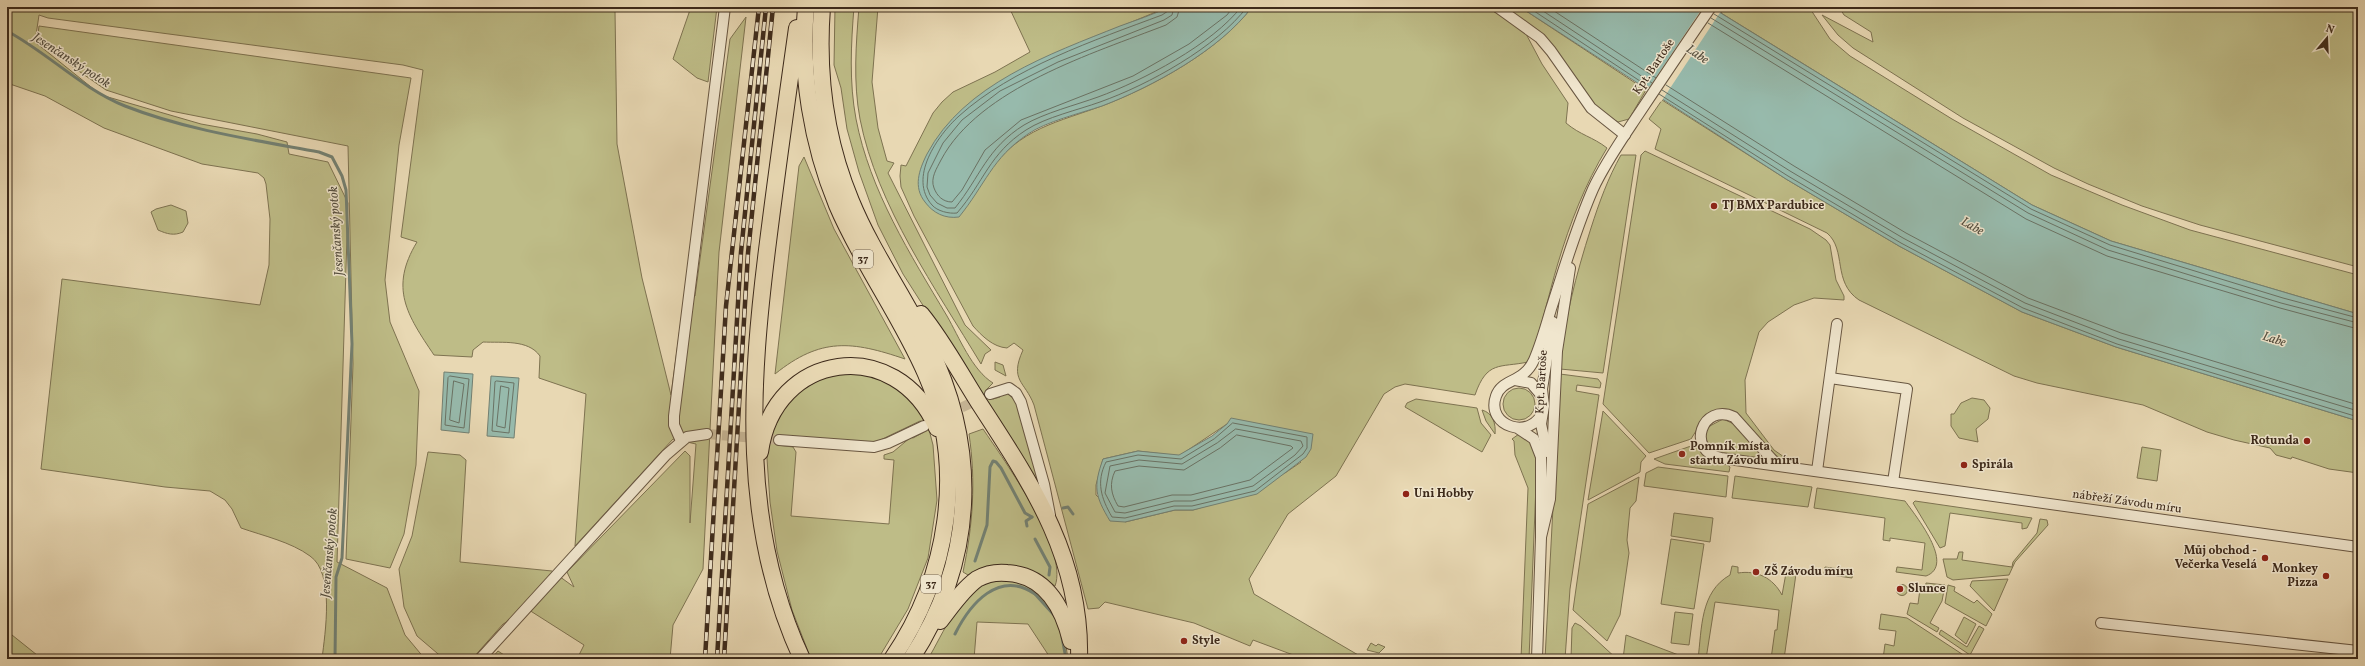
<svg xmlns="http://www.w3.org/2000/svg" width="2365" height="666" font-family="Vollkorn,serif">
<style>
.green{fill:#bebc87;stroke:#7e7351;fill-rule:evenodd}
.water{fill:#97baac;stroke:#738072}
.pier{fill:#e8d8b3}
.lines{fill:none;stroke-linecap:round;stroke-linejoin:round}
.shore{stroke:#6a7264;stroke-width:1}
.stream{stroke:#738072;stroke-width:3}
.street-tunnel{stroke:#c6b595;stroke-width:10;stroke-dasharray:10 5;stroke-linecap:butt}
.street-casing{stroke:#685641;stroke-width:12}
.primary-casing{stroke:#3d2a1b;stroke-width:18}
.street{stroke:#f0e6ce;stroke-width:10}
.primary{stroke:#e8d8b3;stroke-width:16}
.rail-casing{stroke:#3d2a1b;stroke-width:4.5}
.rail{stroke:#f0e6ce;stroke-width:3;stroke-dasharray:9;stroke-linecap:butt}
.poi-dot{fill:#8f2418;stroke:#f0e6ce;stroke-width:1.5}
.labels{text-anchor:middle;dominant-baseline:central;stroke-width:3;stroke-linejoin:round;paint-order:stroke}
.shield{fill:#f0e6ce;stroke:#736251;stroke-width:1}
.shield-label{font-size:11px;font-weight:bold;fill:#3d2a1b}
.street-label{font-size:12px;fill:#3d2a1b;stroke:#f0e6ce}
.poi-label{font-size:12px;font-weight:bold;fill:#3d2a1b;stroke:#f0e6ce;text-anchor:start}
.water-label{font-size:13px;font-style:italic;fill:#544e3f;stroke:#f0e6ce}
</style>
<rect width="100%" height="100%" fill="#e8d8b3"/>
<filter id="stains"><feTurbulence type="fractalNoise" baseFrequency=".005" numOctaves="4"/><feColorMatrix values="0 0 0 0 .2 0 0 0 0 .09 0 0 0 0 .02 0 0 0 .5 -.17"/></filter>
<radialGradient id="worn" r=".72"><stop offset=".6" stop-color="#630" stop-opacity="0"/><stop offset="1" stop-color="#630" stop-opacity=".3"/></radialGradient>
<g class="green">
<path d="M7 7H612L615 11 617 144 642 278 671 395 684 298 695 296 730 39 746 17 719 252 703 569 673 625 670 659H577L584 645 529 610 503 624 472 659H444L417 636 404 607 399 569 412 536 428 452 460 455 466 460 460 562 552 571 574 587 567 572 685 451 690 456V523L696 444 673 439 575 546 586 394 539 378 540 356C528 339 502 343 483 342L473 350 472 357 434 355C407 315 389 288 417 242L401 237 423 70 403 65 48 18 39 15 35 42 101 95 201 124 257 134 287 142 289 154 328 162 348 203 337 562 387 588 405 635 425 659H322C325 633 335 573 310 556 291 542 264 536 241 528L232 509 225 500 210 491 165 487 41 469 62 279 260 305 269 265 270 219 266 184 264 178 258 173 202 164 104 128 45 96 7 83Z"/>
<path d="M691 7H717L708 82 697 78 673 59Z"/>
<path d="M835 7H854C851 44 849 82 856 119 870 191 910 254 947 316 959 337 972 370 993 383L986 390 985 395 993 399 1000 397V393H1007L1018 403 1038 478 1035 481 903 274 878 225 859 172 847 129 841 88 834 65Z"/>
<path d="M859 7H878L872 82 878 128 887 161 894 163 888 173 965 325 991 350 985 354 981 364C936 289 877 206 860 119 853 82 856 44 859 7Z"/>
<path d="M1009 7H1168L1054 54 1032 65 987 174C1020 127 1057 123 1107 104 1157 84 1219 50 1252 7H1487L1525 32 1542 64 1568 103 1566 123C1580 135 1593 137 1607 148 1585 184 1570 223 1558 263 1548 296 1542 329 1528 362 1500 368 1487 360 1475 395L1405 384 1395 387 1384 394 1336 476 1288 514 1249 579 1254 594 1365 659H1304L1253 640 1250 646 1194 623 1105 602 1099 608 1088 609 1034 405C1025 381 1009 381 1023 350L1014 343 1007 348C993 347 982 336 973 326L914 216 901 187 900 176 901 165 906 166 933 113 942 102 953 92 995 72 1030 52ZM1227 424 1301 462 1285 473 1213 504 1193 510H1175L1125 522 1096 495V485L1103 459 1138 451 1179 456Z"/>
<path d="M1503 7H1520L1646 90 1629 119 1618 122 1596 109 1562 60Z"/>
<path d="M1725 7H1809L1830 39 1850 56 1952 119 2051 175 2122 205 2190 230 2358 275V314L2111 241 2032 205 1721 13Z"/>
<path d="M1839 7H2358V267L2200 225 2142 206 2088 184 2054 168 1963 118 1853 48 1838 35 1822 15 1873 42 1871 32 1844 15Z"/>
<path d="M39 26 411 78 399 145 385 280 390 322 419 391 416 465 404 534 390 568 346 559 353 364 348 146 171 111 106 90 37 42Z"/>
<path d="M1662 100 1786 179 1899 246 2022 312 2116 347 2358 421V473L2329 469 2292 457 2291 459 2276 455 2270 448 2234 440 2207 432 2143 405 2037 383 2014 376 1859 300C1832 282 1847 250 1827 233L1655 149 1661 129 1649 119Z"/>
<path d="M1645 151 1810 229 1826 240 1830 245 1836 280 1844 296V300L1814 298 1794 305 1768 322 1759 332 1745 380 1746 413 1774 450 1784 457 1783 460 1771 452 1742 419 1704 418 1691 439 1649 453 1603 404 1641 155Z"/>
<path d="M1621 155H1636L1603 373 1560 369C1564 320 1576 275 1591 228 1599 203 1608 178 1621 155Z"/>
<path d="M804 157 834 229 905 359C852 341 821 337 775 374L799 166Z"/>
<path d="M171 205 186 211 188 223 183 232C174 236 167 234 158 230L151 212 156 209Z"/>
<path d="M995 362 1003 365 1006 376 995 370Z"/>
<path d="M829 374H868L907 393 927 422 933 445 937 500 928 558 908 609 878 659H811L792 610 777 551 770 502 766 444 790 397ZM920 421 923 422 924 432 913 438 911 437 893 452 884 455V459L894 460 889 524 791 516 796 452 793 447 777 445 778 436 874 443Z"/>
<path d="M1560 374 1598 379 1601 383 1600 388 1577 385 1576 391 1599 395 1570 589 1565 659H1545Z"/>
<circle cx="1519" cy="404" r="16"/>
<path d="M1972 398 1984 400 1990 408 1988 419 1976 429 1978 442 1959 438 1951 426V414H1954L1961 403Z"/>
<path d="M1416 399 1477 408 1481 423 1491 435 1482 452 1405 407 1407 403Z"/>
<path d="M1482 410C1493 413 1496 424 1495 434L1486 421Z"/>
<path d="M1603 411 1646 456 1641 462 1640 472 1588 500Z"/>
<path d="M1723 419 1734 424 1763 457V459C1744 457 1694 459 1708 427Z"/>
<path d="M983 429C1004 460 1069 550 1055 586 1023 562 1005 561 968 575L963 572C973 525 976 481 969 434Z"/>
<path d="M1519 434 1530 441 1537 460 1529 659H1521L1528 488 1515 455 1514 441 1512 439Z"/>
<path d="M1691 446C1701 448 1703 456 1712 461 1718 464 1725 462 1730 467L1729 472 1665 464 1654 459Z"/>
<path d="M2142 447 2161 450 2157 481 2137 478Z"/>
<path d="M1658 467 1728 476 1726 497 1644 486 1646 473Z"/>
<path d="M1735 476 1812 487 1808 507 1732 498Z"/>
<path d="M1639 477 1636 501 1630 508 1627 540 1629 553 1620 615 1607 641 1573 610 1588 504Z"/>
<path d="M1817 488 1905 501C1915 515 1956 565 1926 576L1896 572 1897 567 1922 570 1925 543 1890 538V541L1883 540 1885 518 1814 508Z"/>
<path d="M1915 501 2032 518 2027 528 2022 529V523L1950 513 1945 546 1940 548 1913 503Z"/>
<path d="M1674 513 1713 518 1710 542 1671 536Z"/>
<path d="M2040 519 2047 520 2048 525 2015 562 2009 575 1953 580 1947 577 1943 559H1957L1959 552H1963L1962 560 2012 567 2013 562 2037 533Z"/>
<path d="M1671 539 1704 544 1694 609 1661 604Z"/>
<path d="M1732 566 1738 567V573C1757 570 1773 578 1782 595L1786 573 1796 574 1784 659H1771L1775 630H1777L1779 610 1715 602 1706 659H1698C1702 628 1700 592 1730 575Z"/>
<path d="M1825 567 1853 571 1852 578 1824 574Z"/>
<path d="M1017 579 1044 595 1064 633 1068 659H1051L1028 624 977 622 974 659H928C943 634 961 588 992 580 1000 578 1010 579 1017 579Z"/>
<path d="M2008 579 1994 611 1970 586 1972 581Z"/>
<path d="M1926 583 1945 585 1942 601 1930 623 1939 628 1937 632 1907 614 1910 603 1918 604 1920 589H1925Z"/>
<circle cx="1902" cy="590" r="5.5"/>
<path d="M1948 585 1955 587 1954 591 1974 603 1977 600 1992 614 1986 626 1945 603Z"/>
<path d="M1675 612 1693 614 1689 645 1671 643Z"/>
<path d="M1881 614 1907 618 1968 658 1883 659 1885 644 1894 646 1896 631 1879 629Z"/>
<path d="M1964 617 1976 624 1966 644 1955 635Z"/>
<path d="M1575 623 1581 626 1617 659H1571L1572 628Z"/>
<path d="M1979 626 1984 629 1970 655 1939 634 1941 630 1967 647Z"/>
<path d="M7 631 42 659H7Z"/>
<path d="M1626 635 1689 659H1623Z"/>
<path d="M1371 643 1376 646 1378 644 1385 647 1379 653 1367 650Z"/>
<path d="M498 651 510 659H491Z"/>
</g>
<g class="water">
<path d="M1168 7H1252C1220 50 1152 87 1102 106 1081 113 1045 122 1028 134 992 158 985 185 959 217 945 219 933 213 925 202 913 187 919 170 927 154 964 84 1050 54 1120 26 1136 20 1153 15 1168 7Z"/>
<path d="M1520 7H1711L2032 205 2111 241 2358 314V421L2116 347 2022 312 1899 246 1786 179Z"/>
<path d="M444 372 473 374 469 433 441 430Z"/>
<path d="M491 376 519 378 514 438 487 436Z"/>
<path d="M1231 418 1313 434 1311 449 1306 457 1257 494 1193 510H1175L1125 522 1110 521C1095 496 1093 487 1103 459L1138 451 1179 455 1212 436 1227 424Z"/>
</g>
<path class="pier" d="M1703 7H1715L1721 11 1661 102 1646 92Z"/>
<g class="lines">
<g class="shore">
<path d="M1169 7 1168 11 1162 15C1095 40 1012 68 959 116 937 136 908 178 932 205 937 211 949 214 957 213 984 182 989 154 1026 130 1046 117 1078 110 1100 102 1148 85 1217 47 1247 7"/>
<path d="M1174 7 1172 15 1164 20 1058 62 1000 91 962 120 943 143 928 173 927 187 930 195 937 203 947 208H955C980 177 987 148 1024 125 1044 113 1076 105 1098 97 1142 81 1213 44 1241 7"/>
<path d="M1180 7 1177 17 1166 25C1094 53 979 88 941 160 937 168 930 178 934 188 937 196 943 202 952 202L962 190 985 150 1021 120 1133 76 1189 44 1227 15 1233 7"/>
<path d="M1528 7 1649 87"/>
<path d="M1537 7 1652 83"/>
<path d="M1548 7 1656 78"/>
<path d="M1714 14 2031 209 2110 245 2283 298 2358 318"/>
<path d="M1711 18 2028 213 2108 250 2281 303 2358 323"/>
<path d="M1708 23 2026 219 2107 256 2280 308 2358 329"/>
<path d="M1666 85 1794 166 1906 233 2028 298 2121 333 2358 405"/>
<path d="M1662 90 1790 171 1903 238 2025 303 2119 339 2358 411"/>
<path d="M1659 94 1788 176 1901 243 2023 308 2117 344 2358 417"/>
<path d="M450 376 469 379 464 428 445 425 448 378Z"/>
<path d="M454 381 464 384 459 423 450 420Z"/>
<path d="M497 381 514 383 509 433 492 431 495 382Z"/>
<path d="M501 386 509 388 505 428 497 426Z"/>
<path d="M1233 423 1307 437V448L1303 454 1255 491 1192 506H1174L1125 518 1112 517C1101 498 1096 482 1106 462L1138 455 1181 459 1214 439Z"/>
<path d="M1236 429 1301 441 1303 446 1295 455 1253 486 1192 501H1174L1125 513 1115 512 1105 493 1110 466 1139 460 1182 464 1217 443Z"/>
<path d="M1237 435 1291 446 1293 448 1250 480 1191 495H1172L1124 507 1118 506C1111 494 1109 484 1115 471L1139 466 1184 470 1220 448Z"/>
</g>
<g class="stream">
<path d="M7 31C48 53 81 88 125 106 186 130 254 140 319 152L332 157 342 176 346 190 352 344 342 558 336 577 335 659"/>
<path d="M1063 508 1068 507 1073 514"/>
<path d="M1027 526 1026 521 1032 517"/>
<path d="M1035 539 1050 567 1049 575"/>
<path d="M975 561 987 525 990 467 993 461 996 462 1001 468 1025 513 1032 517"/>
<path d="M1035 594 1054 615"/>
<path d="M955 634C970 604 999 569 1035 594L1037 592"/>
<path d="M1062 637 1066 659"/>
</g>
<g class="street-tunnel">
<path d="M948 414 990 394"/>
<path d="M707 434 779 440"/>
</g>
<g class="street-casing">
<g id="street">
<path d="M1497 7 1540 38 1551 51 1591 108 1625 135"/>
<path d="M1830 378 1907 389 1893 482"/>
<path d="M1515 380 1531 383 1542 396"/>
<path d="M990 394 1009 388 1016 393 1021 402 1044 484 1050 515"/>
<path d="M1543 411C1532 441 1485 427 1496 396 1502 378 1523 384 1534 360 1541 344 1546 326 1551 309 1564 269 1576 228 1593 189 1605 163 1622 139 1638 115 1662 79 1686 43 1711 7"/>
<path d="M1519 429 1534 439 1541 457V537L1537 659"/>
<path d="M779 440 874 447 888 443 924 426"/>
<path d="M681 441 674 425V416L725 7"/>
<path d="M1547 452 1541 424 1544 406 1542 389 1553 322"/>
<path d="M1777 465 1734 417C1702 402 1685 451 1721 458L2358 547"/>
<path d="M1817 471 1837 324"/>
<path d="M1541 537 1550 499 1557 351 1570 268"/>
<path d="M2101 623 2358 651"/>
<path d="M480 659 666 455 687 437 707 434"/>
</g>
</g>
<g class="primary-casing">
<g id="primary">
<path d="M806 7C800 73 812 144 837 205 862 264 901 316 926 374 967 467 948 577 892 659"/>
<path d="M822 7C817 73 825 139 851 201 872 252 904 296 928 345 980 450 975 561 911 659"/>
<path d="M797 28C787 99 777 170 768 242 750 383 740 526 802 659"/>
<path d="M921 314C943 341 960 373 979 403 1031 483 1082 558 1079 659"/>
<path d="M760 452C774 351 896 334 937 428"/>
<path d="M940 621C951 607 962 590 977 579 986 574 997 572 1007 573 1046 575 1063 608 1071 641"/>
</g>
</g>
<use href="#street" class="street"/>
<use href="#primary" class="primary"/>
<g class="rail-casing">
<g id="rail">
<path d="M705 659 726 306 759 7"/>
<path d="M717 659 741 252 766 7"/>
<path d="M724 659 748 253 773 7"/>
</g>
</g>
<use href="#rail" class="rail"/>
</g>
<g class="poi-dot">
<circle cx="1714" cy="206" r="4"/>
<circle cx="2307" cy="441" r="4"/>
<circle cx="1682" cy="454" r="4"/>
<circle cx="1964" cy="465" r="4"/>
<circle cx="1406" cy="494" r="4"/>
<circle cx="2265" cy="558" r="4"/>
<circle cx="1756" cy="572" r="4"/>
<circle cx="2326" cy="576" r="4"/>
<circle cx="1900" cy="589" r="4"/>
<circle cx="1184" cy="641" r="4"/>
</g>
<g class="labels">
<g class="shield">
<rect x="853" y="250" width="20" height="18" rx="3"/>
<rect x="921" y="575" width="20" height="18" rx="3"/>
</g>
<g class="shield-label">
<text x="863" y="259">37</text>
<text x="931" y="584">37</text>
</g>
<g class="street-label">
<text transform="translate(1654 67) rotate(-56)">Kpt. Bartoše</text>
<text transform="translate(1542 382) rotate(-87)">Kpt. Bartoše</text>
<text transform="translate(2127 502) rotate(8)">nábřeží Závodu míru</text>
</g>
<g class="poi-label">
<text x="1722" y="206">TJ BMX Pardubice</text>
<text x="2299" y="441" text-anchor="end">Rotunda</text>
<text x="1690" y="447">Pomník místa<tspan x="1690" dy="14">startu Závodu míru</tspan></text>
<text x="1972" y="465">Spirála</text>
<text x="1414" y="494">Uni Hobby</text>
<text x="2257" y="551" text-anchor="end">Můj obchod -<tspan x="2257" dy="14">Večerka Veselá</tspan></text>
<text x="2318" y="569" text-anchor="end">Monkey<tspan x="2318" dy="14">Pizza</tspan></text>
<text x="1764" y="572">ZŠ Závodu míru</text>
<text x="1908" y="589">Slunce</text>
<text x="1192" y="641">Style</text>
</g>
<g class="water-label">
<text transform="translate(1697 55) rotate(34)">Labe</text>
<text transform="translate(71 61) rotate(33)">Jesenčanský potok</text>
<text transform="translate(1972 227) rotate(29)">Labe</text>
<text transform="translate(337 231) rotate(-94)">Jesenčanský potok</text>
<text transform="translate(2274 340) rotate(18)">Labe</text>
<text transform="translate(330 553) rotate(-85)">Jesenčanský potok</text>
</g>
</g>
<rect width="2365" height="666" fill="none" stroke="#e8d8b3" stroke-width="24"/>
<rect x="8" y="8" width="2349" height="650" fill="none" stroke="#3d2a1b" stroke-width="2"/>
<rect x="12" y="12" width="2341" height="642" fill="none" stroke="#3d2a1b"/>
<g transform="translate(2327 38) rotate(19)" stroke="#f0e6ce" stroke-width="3" paint-order="stroke">
<path d="M0-3L7 15L0 10L-7 15Z" fill="#3d2a1b"/>
<text y="-6" font-size="11" font-weight="bold" text-anchor="middle" fill="#3d2a1b">N</text>
</g>
<rect width="100%" height="100%" filter="url(#stains)"/>
<rect width="100%" height="100%" fill="url(#worn)"/>
</svg>
